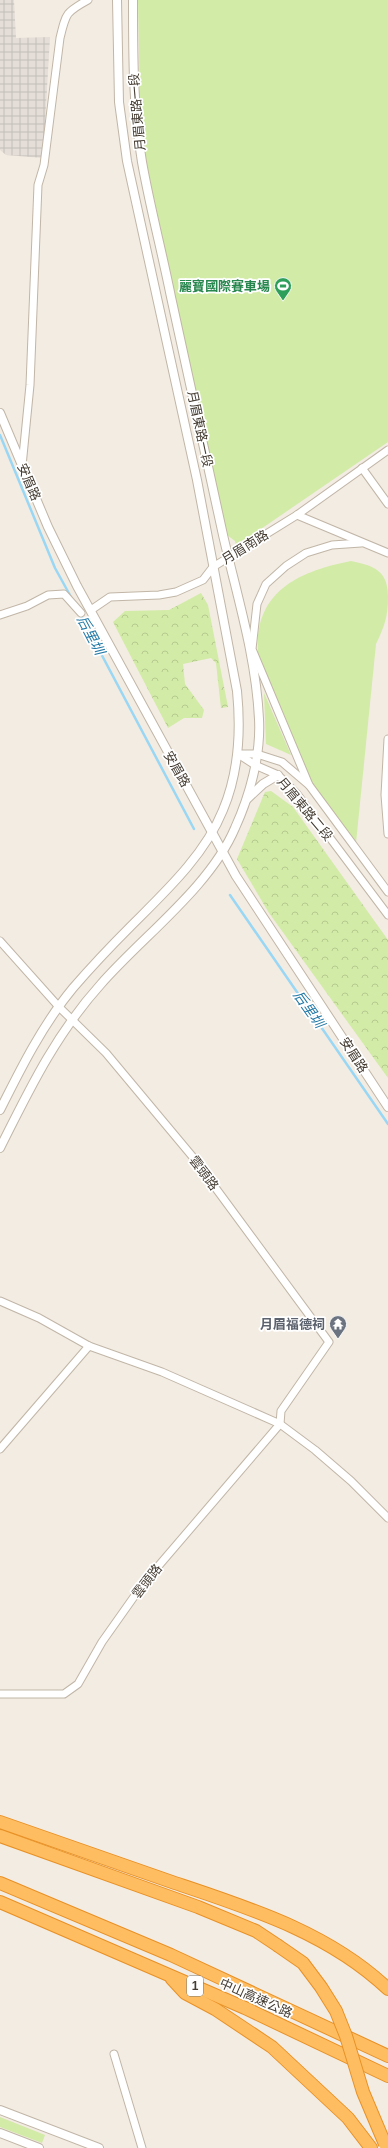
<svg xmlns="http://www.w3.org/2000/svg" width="388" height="2148" font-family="Arial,'Noto Sans TC',sans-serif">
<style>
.industrial{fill:url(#industrial-grid)}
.grass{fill:#d2eba7}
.forest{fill:url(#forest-crowns)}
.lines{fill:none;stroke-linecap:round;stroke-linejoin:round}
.stream{stroke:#99d7f5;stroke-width:2.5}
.minor-casing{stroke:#c1b6a7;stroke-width:9}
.tertiary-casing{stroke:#c1b6a7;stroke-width:10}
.motorway-casing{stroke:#e89126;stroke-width:14}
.minor{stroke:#fff;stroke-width:7}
.tertiary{stroke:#fff;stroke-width:8}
.motorway{stroke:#ffbd61;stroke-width:12}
.motorway-bridge-casing{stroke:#e89126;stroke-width:14;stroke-linecap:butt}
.motorway-bridge{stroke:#ffbd61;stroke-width:12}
.labels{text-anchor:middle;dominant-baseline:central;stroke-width:3.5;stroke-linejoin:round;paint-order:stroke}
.shield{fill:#fff;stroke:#7c7670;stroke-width:1}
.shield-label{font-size:12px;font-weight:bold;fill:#443c32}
.street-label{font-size:13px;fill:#443c32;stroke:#fff}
.leisure-label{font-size:13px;font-weight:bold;fill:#27864d;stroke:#fff;text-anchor:end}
.worship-label{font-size:13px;font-weight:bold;fill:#5b616d;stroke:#fff;text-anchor:end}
.water-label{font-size:14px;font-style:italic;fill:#2379a6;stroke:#fff}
</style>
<defs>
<pattern id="industrial-grid" width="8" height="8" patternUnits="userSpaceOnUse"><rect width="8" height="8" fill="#e4ddd8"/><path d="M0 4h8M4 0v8" fill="none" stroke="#c5bfba"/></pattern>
<pattern id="forest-crowns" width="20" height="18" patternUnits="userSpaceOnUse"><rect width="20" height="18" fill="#d2eba7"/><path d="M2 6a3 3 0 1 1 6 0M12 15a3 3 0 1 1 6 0" fill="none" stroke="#b6ca90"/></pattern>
</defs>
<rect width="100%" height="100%" fill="#f3ece2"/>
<path class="industrial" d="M0 0H14L16 38 50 37 43 158 6 155 0 150Z"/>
<g class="grass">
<path d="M138 0H388V442L236 546 235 541 227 535 146 161 140 105Z"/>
<path d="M351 561C375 566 388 571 388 597 388 617 384 627 376 644L356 843C342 824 325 804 313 783 301 762 293 736 284 714 278 701 259 662 258 652 254 591 300 571 351 561Z"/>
<path d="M264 693 291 755 266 744Z"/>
<path d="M0 2117 45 2135 42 2143 0 2127Z"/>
</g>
<g class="forest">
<path d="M201 593 208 605 228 707 221 708 216 663 211 658 183 664 185 684 204 710 202 718H184L168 728 113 622 125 611 169 610Z"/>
<path d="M271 791 293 807 388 940V1078L269 913 237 859 265 792Z"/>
</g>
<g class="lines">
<g class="stream">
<path d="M0 435 55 568 71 597"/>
<path d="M80 614 194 829"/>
<path d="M230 895 388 1124"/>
</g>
<g class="minor-casing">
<g id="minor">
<path d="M22 466 30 385 38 185 44 165 60 38C66 13 66 12 88 0"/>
<path d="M362 468 388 504"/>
<path d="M297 515 388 553"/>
<path d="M91 610 110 597 159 595 176 592 203 580 213 567 297 515 388 450"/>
<path d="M0 615 27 606 48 595 64 594 81 613"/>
<path d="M388 739 385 795 388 834"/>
<path d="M238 754 255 765 278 775 297 794 388 915"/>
<path d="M238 754H257L282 762 309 785 388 892"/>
<path d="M309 785 252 649 257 604 266 584 286 566 306 553 332 545 361 543"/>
<path d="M0 941 59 1007 106 1053 192 1156 329 1342 281 1411 280 1424 143 1584 102 1642 78 1684 64 1694H0"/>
<path d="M0 1301 39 1318 89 1346 162 1372 280 1424 315 1450 351 1481 388 1518"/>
<path d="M0 1449 89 1346"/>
<path d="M114 2054 142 2148"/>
</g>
</g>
<g class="tertiary-casing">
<g id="tertiary">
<path d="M0 413 48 527 77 586 236 876 388 1107"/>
<path d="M247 799 263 784 278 775"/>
<path d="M0 1110C21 1068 43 1024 73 988 92 966 111 946 131 926 165 892 205 855 223 810 239 772 241 731 237 691L197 480 127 161 119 102 117 0"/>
<path d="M0 1148C30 1088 56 1034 101 984 143 936 210 887 235 828 250 795 261 755 259 719 256 656 237 596 223 535 205 456 189 376 171 297 162 252 150 207 142 162 133 108 133 55 133 0"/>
<path d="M0 2110 99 2148"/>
<path d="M0 2133 39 2148"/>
</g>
</g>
<g class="motorway-casing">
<g id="motorway">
<path d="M0 1822C57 1842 115 1862 172 1882 249 1908 328 1932 388 1989"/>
<path d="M0 1836 198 1907 256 1931 277 1945"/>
<path d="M0 1883 171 1955 388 2056"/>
<path d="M0 1902 245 2008 388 2076"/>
<path d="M172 1979 185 1993 215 2009 272 2047 348 2118 371 2148"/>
</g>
</g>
<use href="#minor" class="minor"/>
<use href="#tertiary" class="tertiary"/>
<use href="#motorway" class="motorway"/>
<g class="motorway-bridge-casing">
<path id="motorway-bridge" d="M277 1945 303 1963 321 1987 336 2011 346 2036 363 2092 385 2144"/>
</g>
<use href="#motorway-bridge" class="motorway-bridge"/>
</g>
<defs>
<g id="stadium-pin" transform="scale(0.9)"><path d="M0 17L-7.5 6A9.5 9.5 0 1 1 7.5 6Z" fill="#2e9e5b" stroke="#fff"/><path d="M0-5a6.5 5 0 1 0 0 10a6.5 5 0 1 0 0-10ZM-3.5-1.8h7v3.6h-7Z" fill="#fff"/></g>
<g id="temple-pin" transform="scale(0.9)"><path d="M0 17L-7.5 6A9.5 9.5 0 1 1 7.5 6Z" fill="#6b7280" stroke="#fff"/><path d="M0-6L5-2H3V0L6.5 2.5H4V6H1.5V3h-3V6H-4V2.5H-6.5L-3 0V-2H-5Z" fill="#fff"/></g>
</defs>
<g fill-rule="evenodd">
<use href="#stadium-pin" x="283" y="286"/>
<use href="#temple-pin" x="338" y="1324"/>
</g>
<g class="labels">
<rect class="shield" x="187" y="1976" width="16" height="20" rx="3"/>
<g class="shield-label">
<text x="195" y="1986">1</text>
</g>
<g class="street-label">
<text transform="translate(137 112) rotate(-95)">月眉東路一段</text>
<text transform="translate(200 429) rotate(78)">月眉東路一段</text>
<text transform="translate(29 482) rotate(67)">安眉路</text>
<text transform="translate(245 547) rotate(-32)">月眉南路</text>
<text transform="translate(177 769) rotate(61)">安眉路</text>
<text transform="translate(305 809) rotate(50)">月眉東路二段</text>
<text transform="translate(354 1055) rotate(57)">安眉路</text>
<text transform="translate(204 1173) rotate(53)">雲頭路</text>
<text transform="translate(147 1581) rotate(-52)">雲頭路</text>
<text transform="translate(256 1998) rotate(24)">中山高速公路</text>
</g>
<g class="leisure-label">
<text x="270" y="286">麗寶國際賽車場</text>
</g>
<g class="worship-label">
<text x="325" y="1324">月眉福德祠</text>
</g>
<g class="water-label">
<text transform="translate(91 635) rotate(62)">后里圳</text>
<text transform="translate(309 1009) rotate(55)">后里圳</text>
</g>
</g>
</svg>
